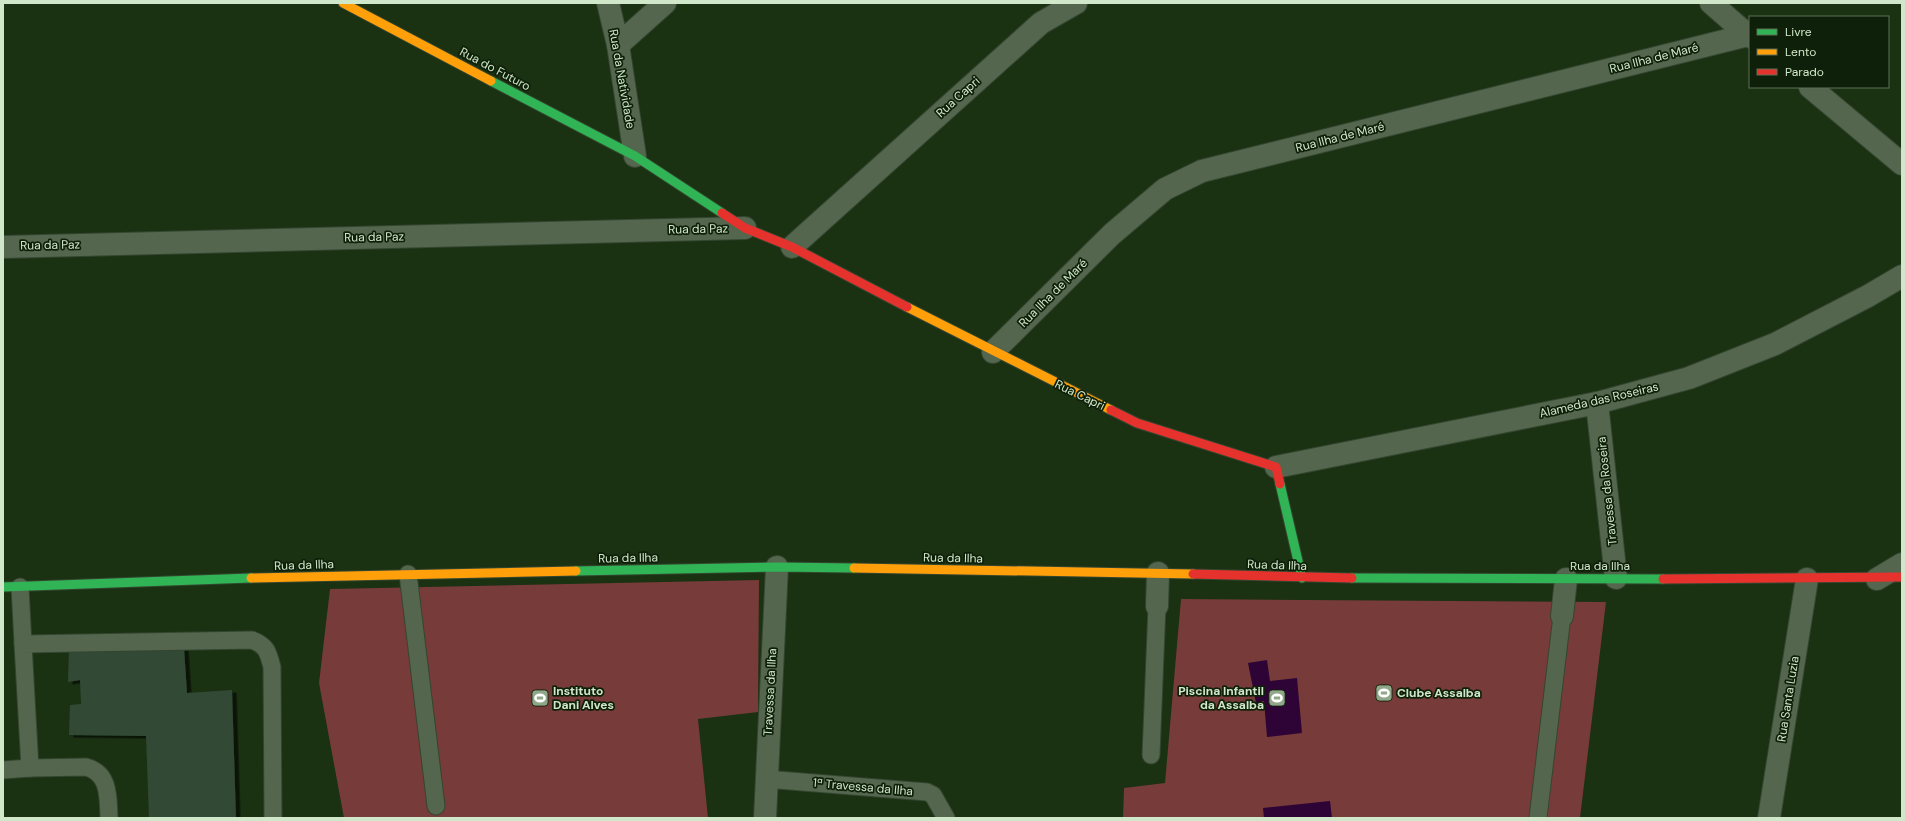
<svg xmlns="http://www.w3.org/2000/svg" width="1905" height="821" font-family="'DM Sans',sans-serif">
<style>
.green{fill:#773b3a}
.water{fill:#2e0437}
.building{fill:#324935;filter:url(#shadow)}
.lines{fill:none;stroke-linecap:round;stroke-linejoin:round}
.lane-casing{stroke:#344630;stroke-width:19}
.street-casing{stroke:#344630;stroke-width:24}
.fast-casing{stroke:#344630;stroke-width:11}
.slow-casing{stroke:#344630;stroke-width:11}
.jam-casing{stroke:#344630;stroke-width:11}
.lane{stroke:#54664e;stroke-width:17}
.street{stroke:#54664e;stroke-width:22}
.fast{stroke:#30b455;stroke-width:9}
.slow{stroke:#ff9f0a;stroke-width:9}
.jam{stroke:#e5322d;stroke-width:9}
.labels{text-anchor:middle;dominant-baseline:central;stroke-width:3.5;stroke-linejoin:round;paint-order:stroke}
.street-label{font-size:12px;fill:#d0e7c9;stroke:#0e2009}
.poi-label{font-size:12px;font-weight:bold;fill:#d0e7c9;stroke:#0e2009;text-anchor:start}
</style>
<defs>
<filter id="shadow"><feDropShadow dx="4.5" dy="2.5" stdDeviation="0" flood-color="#0009"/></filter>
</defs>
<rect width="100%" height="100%" fill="#1a3112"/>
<g class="green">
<path d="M759 580 758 712 698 719 708 818H344L319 683 330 589Z"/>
<path d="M1181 599 1606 602 1580 818H1123L1124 788 1165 783Z"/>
</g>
<g class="water">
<path d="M1267 660 1270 681 1297 678 1302 733 1267 737 1264 701 1256 703 1248 663Z"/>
<path d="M1330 801 1332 818H1264L1263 808Z"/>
</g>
<path class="building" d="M184 648 187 693 232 690 236 818H149L146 736 69 735 70 705 81 704 80 680 68 682 69 649Z"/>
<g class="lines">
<g class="lane-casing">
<g id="lane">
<path d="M408 574 436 806"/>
<path d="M20 587 23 644"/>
<path d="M1151 755 1157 606"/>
<path d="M3 770 30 768"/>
<path d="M765 779 927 792 933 795 946 818"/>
<path d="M109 818C108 798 110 773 86 767L30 768 23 644 252 640C267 646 268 652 272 667L273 818"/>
<path d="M1538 818 1562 616"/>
</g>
</g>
<g class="street-casing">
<g id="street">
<path d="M608 3 618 45 635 156"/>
<path d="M1711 3 1750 37"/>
<path d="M618 45 665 3"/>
<path d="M1810 87 1902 164"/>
<path d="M3 247 745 228"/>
<path d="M792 247 1041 23 1076 3"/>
<path d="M993 352 1112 234 1165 189 1202 171 1748 35"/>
<path d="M1597 403 1616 578"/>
<path d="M1276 467 1597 403 1689 378 1775 344 1868 296 1902 276"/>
<path d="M1877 579 1902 564"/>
<path d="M1157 606 1158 573"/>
<path d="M1562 616 1566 579"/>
<path d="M765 818 777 567"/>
<path d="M1769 818 1807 579"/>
</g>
</g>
<g class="fast-casing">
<g id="fast">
<path d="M491 81 635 156 722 213"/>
<path d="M1280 484 1302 578"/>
<path d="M576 571 777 567 854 568"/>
<path d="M1352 578 1663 579"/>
<path d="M3 587 251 578"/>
</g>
</g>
<g class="slow-casing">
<g id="slow">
<path d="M343 3 491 81"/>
<path d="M907 307 1111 410"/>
<path d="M854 568 1193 574"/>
<path d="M251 578 576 571"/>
</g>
</g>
<g class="jam-casing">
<g id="jam">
<path d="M722 213 745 228 792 247 907 307"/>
<path d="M1111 410 1137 423 1276 467 1280 484"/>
<path d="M1193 574 1352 578"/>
<path d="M1663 579 1902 577"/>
</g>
</g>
<use href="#lane" class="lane"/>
<use href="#street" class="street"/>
<use href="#fast" class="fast"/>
<use href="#slow" class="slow"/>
<use href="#jam" class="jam"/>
</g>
<defs>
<g id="stadium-square" transform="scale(0.9)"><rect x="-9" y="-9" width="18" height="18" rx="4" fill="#90a789" stroke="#0e2009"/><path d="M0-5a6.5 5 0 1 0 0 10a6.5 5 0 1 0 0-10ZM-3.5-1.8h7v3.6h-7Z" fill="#fff"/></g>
</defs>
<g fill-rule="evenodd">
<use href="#stadium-square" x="1384" y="693"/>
<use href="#stadium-square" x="540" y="698"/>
<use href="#stadium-square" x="1277" y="698"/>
</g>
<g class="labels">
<g class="street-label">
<text transform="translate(1654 58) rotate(-14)">Rua Ilha de Maré</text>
<text transform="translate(495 69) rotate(28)">Rua do Futuro</text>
<text transform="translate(622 79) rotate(80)">Rua da Natividade</text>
<text transform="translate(958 97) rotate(-42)">Rua Capri</text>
<text transform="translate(1340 137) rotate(-14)">Rua Ilha de Maré</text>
<text transform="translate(698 229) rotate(-1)">Rua da Paz</text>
<text transform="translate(374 237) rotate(-1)">Rua da Paz</text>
<text transform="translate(50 245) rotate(-1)">Rua da Paz</text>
<text transform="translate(1053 293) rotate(-45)">Rua Ilha de Maré</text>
<text transform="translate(1080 395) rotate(26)">Rua Capri</text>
<text transform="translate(1599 400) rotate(-13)">Alameda das Roseiras</text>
<text transform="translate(1607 491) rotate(-96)">Travessa da Roseira</text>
<text transform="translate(628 558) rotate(-1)">Rua da Ilha</text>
<text transform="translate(953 558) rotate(1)">Rua da Ilha</text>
<text transform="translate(304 565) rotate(-2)">Rua da Ilha</text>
<text transform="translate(1277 565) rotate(2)">Rua da Ilha</text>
<text x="1600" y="566">Rua da Ilha</text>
<text transform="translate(770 692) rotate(-87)">Travessa da Ilha</text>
<text transform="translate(1788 699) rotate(-81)">Rua Santa Luzia</text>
<text transform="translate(863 787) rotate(5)">1ª Travessa da Ilha</text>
</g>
<g class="poi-label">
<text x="553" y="691">Instituto<tspan x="553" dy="14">Dani Alves</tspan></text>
<text x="1264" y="691" text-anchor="end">Piscina Infantil<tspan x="1264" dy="14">da Assalba</tspan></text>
<text x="1397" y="693">Clube Assalba</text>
</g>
</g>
<rect width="1905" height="821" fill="none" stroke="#d0e7c9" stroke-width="8"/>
<rect x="1749" y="16" width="140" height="72" fill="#0e2009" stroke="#5c7056"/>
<rect x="1757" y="29" width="20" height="6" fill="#30b455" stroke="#5c7056"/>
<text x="1785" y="36" font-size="12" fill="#d0e7c9">Livre</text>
<rect x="1757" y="49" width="20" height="6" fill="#ff9f0a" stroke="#5c7056"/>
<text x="1785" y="56" font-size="12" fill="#d0e7c9">Lento</text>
<rect x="1757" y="69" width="20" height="6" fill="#e5322d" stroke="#5c7056"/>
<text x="1785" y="76" font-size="12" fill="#d0e7c9">Parado</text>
</svg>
